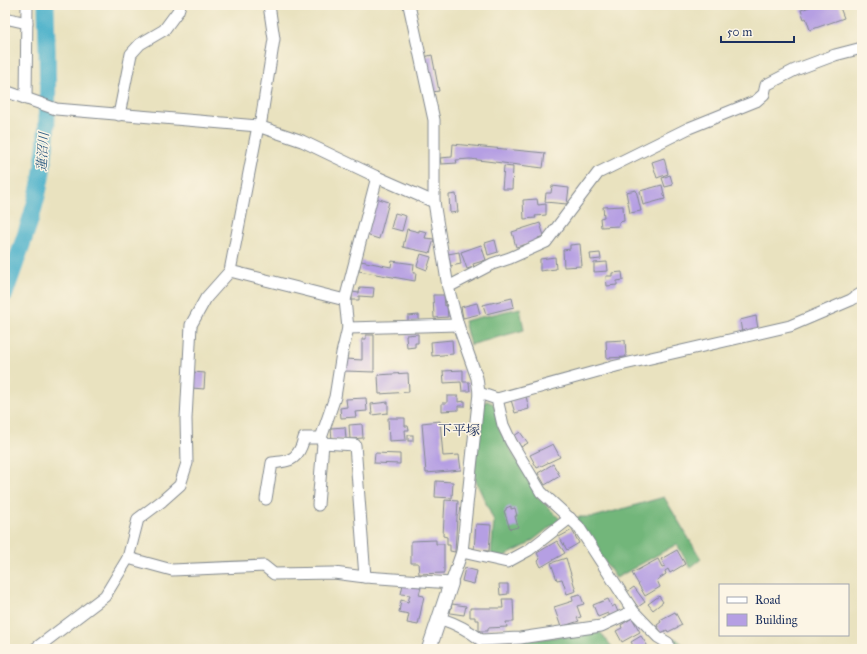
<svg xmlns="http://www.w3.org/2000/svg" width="867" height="654" font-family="'IM FELL Great Primer','Noto Serif JP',serif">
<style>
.forest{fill:#72b67a;stroke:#46726c}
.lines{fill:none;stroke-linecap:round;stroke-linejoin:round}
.river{stroke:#4bb1ca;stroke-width:17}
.building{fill:#b59fe3}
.minor-casing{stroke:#82888e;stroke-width:13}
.tertiary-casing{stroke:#82888e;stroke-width:16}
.minor{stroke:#fff;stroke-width:11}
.tertiary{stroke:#fff;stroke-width:14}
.labels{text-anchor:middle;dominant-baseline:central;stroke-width:3;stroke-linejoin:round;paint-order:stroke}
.water-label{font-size:13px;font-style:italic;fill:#2c5c84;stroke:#fcf5e5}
.quarter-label{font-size:14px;fill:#1b2f5e;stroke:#fcf5e5}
</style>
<rect width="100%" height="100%" fill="#fcf5e5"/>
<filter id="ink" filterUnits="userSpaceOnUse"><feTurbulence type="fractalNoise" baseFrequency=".025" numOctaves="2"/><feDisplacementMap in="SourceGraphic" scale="8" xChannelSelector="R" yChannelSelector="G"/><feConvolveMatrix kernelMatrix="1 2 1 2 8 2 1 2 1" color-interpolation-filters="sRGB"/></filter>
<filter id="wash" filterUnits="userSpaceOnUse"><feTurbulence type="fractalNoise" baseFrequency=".012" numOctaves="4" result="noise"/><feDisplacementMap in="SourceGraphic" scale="16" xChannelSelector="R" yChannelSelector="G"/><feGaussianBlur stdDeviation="0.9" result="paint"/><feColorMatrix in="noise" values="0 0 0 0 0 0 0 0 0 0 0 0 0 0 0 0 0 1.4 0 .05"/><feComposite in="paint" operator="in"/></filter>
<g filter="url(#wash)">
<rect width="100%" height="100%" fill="#e9e2bf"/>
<g class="forest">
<path d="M520 308 524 330 470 345 464 321Z"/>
<path d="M487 401 494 404 499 429 537 496 560 519 527 545 503 557 491 555 494 521 474 477 480 405Z"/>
<path d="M664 497 701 559 690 568 677 544 616 578 576 519 578 517H594Z"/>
<path d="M600 632 614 649H487L486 645Z"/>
<path d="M675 638 689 649H663Z"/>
</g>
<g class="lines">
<path class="river" d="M5 294C17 257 34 216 41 178 51 121 47 62 46 5"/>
</g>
<g id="blocks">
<g class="building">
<path d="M815 5H839L844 18 810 30 806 18 804 19 801 10Z"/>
<path d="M432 55 439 91 432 92 424 57Z"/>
<path d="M453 144 545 153 543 168 470 159 456 160 457 163 441 164 440 158 452 157Z"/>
<path d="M664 158 668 174 657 178 652 162Z"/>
<path d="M504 166 513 167 512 189H502Z"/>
<path d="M670 175 673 185 665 187 662 178Z"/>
<path d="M662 185 665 199 643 205 640 191Z"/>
<path d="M552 186 569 188 567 204 545 202 546 193H551Z"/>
<path d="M636 190 641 211 630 213 626 192Z"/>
<path d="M456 194 458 212 450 213 449 195Z"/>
<path d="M376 198 389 202 379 239 366 235Z"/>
<path d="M537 199 538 205 546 204V215L535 216 536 218 524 219 523 200Z"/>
<path d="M623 206 624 221 619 222V226L601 227 600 218 604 217 603 207Z"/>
<path d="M395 213 406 216 402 231 391 228Z"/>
<path d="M540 223 544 236 538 238 539 241 516 247 512 232Z"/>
<path d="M407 229 419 232V230L427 232 425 238 434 239 430 253 403 247Z"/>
<path d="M495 240 498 252 488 255 485 243Z"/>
<path d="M580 244 582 266 564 267 563 250 570 249V245Z"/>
<path d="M481 245 486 260 473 264 474 267 467 269 461 252Z"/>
<path d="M459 252 461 264 451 266 448 254Z"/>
<path d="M600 253 601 259 591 260 590 254Z"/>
<path d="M421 254 431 257 427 270 417 266Z"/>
<path d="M555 257 556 269 540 271V259Z"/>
<path d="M361 261 391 267 392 261 414 264 413 273H416L415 281 359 271Z"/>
<path d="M607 262 608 271 594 272V263Z"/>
<path d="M622 272 623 280 617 281V285L607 286 606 276H612V273Z"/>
<path d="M360 287 374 288 373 297 359 296V300H352V292L359 293Z"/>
<path d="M433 295H444L445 306 447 305 448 317 434 318Z"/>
<path d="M512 298 514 307 486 314 483 305Z"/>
<path d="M477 303 480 314 463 318 461 307Z"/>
<path d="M419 315V321L408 322V316Z"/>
<path d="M756 316 758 329 742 333 740 320Z"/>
<path d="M418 334V343H415V347L407 348 406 335Z"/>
<path d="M366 335H374V372L345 371V359L362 360V339H366Z"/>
<path d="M452 340 453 354 432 356 431 342Z"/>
<path d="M625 340 626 357 607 358 606 341Z"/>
<path d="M463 370V382H469L470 391H462L461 382 444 383 443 371Z"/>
<path d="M193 372 205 373 204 389 192 388Z"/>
<path d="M408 373 409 392 379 394 378 375Z"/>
<path d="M447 396H458V402L465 401V406H458V410L442 411V403H447Z"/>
<path d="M526 396 529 409 515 413 511 400Z"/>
<path d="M366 398 367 411 355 412 356 417 341 418 340 408 347 407 346 399Z"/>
<path d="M388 402V413L372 415 371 404Z"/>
<path d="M388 418H405V426H408L409 430H405L406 440 389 441Z"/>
<path d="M440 421 443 456 459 455 461 470 426 473 422 423Z"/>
<path d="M362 424 363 438 350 439 349 425Z"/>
<path d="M345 427 346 439 332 440 331 428Z"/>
<path d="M520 432 528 443 521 447 514 436Z"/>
<rect x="408" y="435" width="5" height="6"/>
<path d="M553 444 560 457 537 468 530 455Z"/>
<path d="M375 453 400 454V464L374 463Z"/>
<path d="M553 464 560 476 545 485 538 473Z"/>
<path d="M436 481 453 482 452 498 435 497Z"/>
<path d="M445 500 458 501 455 552 450 551V545H447V537L443 536Z"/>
<path d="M511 506V509L515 508 517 516H515L518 527 510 529 504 511 506 510V508Z"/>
<path d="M476 524 491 525 489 551 474 550Z"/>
<path d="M572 530 579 543 567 550 559 537Z"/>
<path d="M436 540V544H444V573L419 574 418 563H411V541Z"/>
<path d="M557 541 565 553 541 567 538 561 540 559 537 553Z"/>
<path d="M677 550 685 564 670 573 668 569 665 571 666 574 657 580 660 587 645 596 632 573 658 559 662 567 665 566 661 559Z"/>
<path d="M566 558 576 591 567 594 562 579 557 580 551 563Z"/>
<path d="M465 568 477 571 474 584 462 581Z"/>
<path d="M403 584 421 587 419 595 424 596 418 625 407 623 409 614 399 612 401 600 408 602 410 595 401 594Z"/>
<path d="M499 584H508V594L500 595Z"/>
<path d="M634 587 645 602 638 607 627 592Z"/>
<path d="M580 594 584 604 577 606 581 617 577 618 579 621 561 627 554 607 573 601 572 596Z"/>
<path d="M659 596 663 602 653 610 648 604Z"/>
<path d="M502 599H513L514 622H506L507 627 488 628V631H479V620H475V617H470V608H503Z"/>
<path d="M608 599 612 607 615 605 618 612 610 616 608 613 598 617 593 605Z"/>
<path d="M452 604 466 606 464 615 450 613Z"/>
<path d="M675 612 682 625 668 632 667 630 661 633 657 625 661 622 660 620Z"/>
<path d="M632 618 640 632 622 642 616 631 622 628 621 625Z"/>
<path d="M641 636 649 648 635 649 631 642Z"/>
</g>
</g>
</g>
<g filter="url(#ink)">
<use href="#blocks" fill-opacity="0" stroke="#82888e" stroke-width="1"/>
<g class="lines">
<g class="minor-casing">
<g id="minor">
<path d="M5 18 27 23"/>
<path d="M5 91 56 109 258 126 302 141 377 177 434 202"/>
<path d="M26 99 27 5"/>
<path d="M119 115 131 54 140 44 164 30 178 11 180 5"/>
<path d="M230 271 345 300 348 328 458 325"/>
<path d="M448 287 492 264 510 258 546 242 598 173 689 128 756 101 764 94 766 85 795 70 835 55 862 48"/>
<path d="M345 300 377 177"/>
<path d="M348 328 342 353 335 397 321 438 323 443 355 445 365 577"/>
<path d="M479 393 497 399 503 425 511 442 541 492 578 526 633 611 658 637 668 643"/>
<path d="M497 399 616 366 790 326 851 300 862 293"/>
<path d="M266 499 272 463C278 462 284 462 289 460 298 457 302 446 304 438H321"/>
<path d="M318 505 323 443"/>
<path d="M462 552 507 562 529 550 570 518"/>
<path d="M128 558 172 570 264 566 274 574 334 573 365 577 451 583 462 552 479 393 477 378 458 325 448 287 434 202V120L409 5"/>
<path d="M439 618C454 623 469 630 481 640L520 638 601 626 633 611"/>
<path d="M35 649 105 596 128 558 138 519 162 501 180 485 187 463 186 419 191 325 206 298 230 271 258 126 261 121 274 39 269 5"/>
</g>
</g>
<g class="tertiary-casing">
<path id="tertiary" d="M429 649 451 583"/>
</g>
<use href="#minor" class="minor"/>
<use href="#tertiary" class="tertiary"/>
</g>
</g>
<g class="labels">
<g class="water-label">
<text transform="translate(43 152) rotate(-86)">蓮沼川</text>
</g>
<g class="quarter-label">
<text x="459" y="430">下平塚</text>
</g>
</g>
<rect width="867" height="654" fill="none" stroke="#fcf5e5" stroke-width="20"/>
<rect x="719" y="584" width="130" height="52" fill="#fcf5e5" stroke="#a2a6af"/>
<rect x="727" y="597" width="20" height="6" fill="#ffffff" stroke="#a2a6af"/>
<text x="755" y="604" font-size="12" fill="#1b2f5e">Road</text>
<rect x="727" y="614" width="20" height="12" fill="#b59fe3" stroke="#a2a6af"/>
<text x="755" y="624" font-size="12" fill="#1b2f5e">Building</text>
<path d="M721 36v6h73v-6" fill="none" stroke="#1b2f5e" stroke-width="2"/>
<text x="727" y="36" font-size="12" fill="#1b2f5e" stroke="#fcf5e5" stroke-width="3" paint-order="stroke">50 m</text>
</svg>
